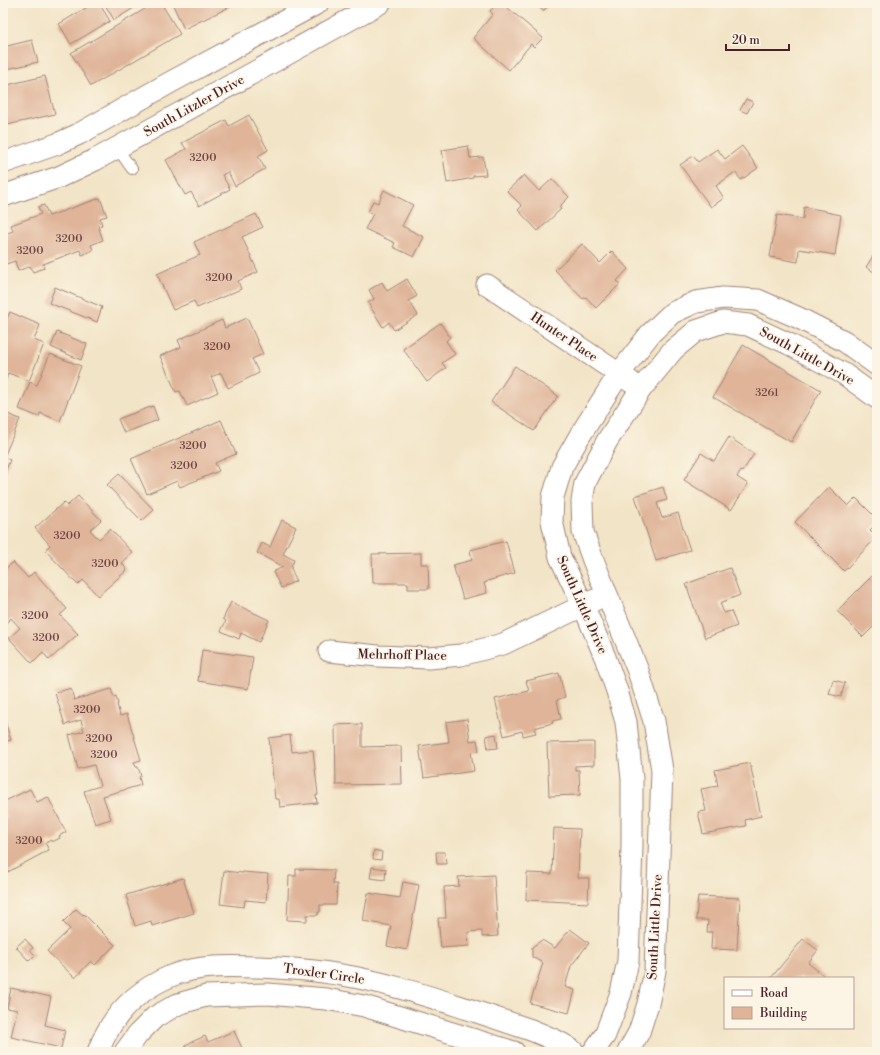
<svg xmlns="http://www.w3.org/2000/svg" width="880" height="1055" font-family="'Libre Bodoni',serif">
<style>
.building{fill:#dfb498}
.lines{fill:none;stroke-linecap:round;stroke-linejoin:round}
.lane-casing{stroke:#9e8278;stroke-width:12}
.street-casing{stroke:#9e8278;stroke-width:23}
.lane{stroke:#fff;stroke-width:10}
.street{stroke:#fff;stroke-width:21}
.labels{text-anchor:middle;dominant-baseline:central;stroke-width:3.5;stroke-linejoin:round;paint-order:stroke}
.number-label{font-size:11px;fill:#6f4446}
.street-label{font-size:13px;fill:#4a1f2b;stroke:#fcf5e5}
</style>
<rect width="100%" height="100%" fill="#fcf5e5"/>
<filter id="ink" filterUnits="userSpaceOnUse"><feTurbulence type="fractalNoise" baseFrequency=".025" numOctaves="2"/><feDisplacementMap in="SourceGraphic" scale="8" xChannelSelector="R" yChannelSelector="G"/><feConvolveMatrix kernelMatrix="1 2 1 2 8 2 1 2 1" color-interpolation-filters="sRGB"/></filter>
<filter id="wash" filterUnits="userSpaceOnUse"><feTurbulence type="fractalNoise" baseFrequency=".012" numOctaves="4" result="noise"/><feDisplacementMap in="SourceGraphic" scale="16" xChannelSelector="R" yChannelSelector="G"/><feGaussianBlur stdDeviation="0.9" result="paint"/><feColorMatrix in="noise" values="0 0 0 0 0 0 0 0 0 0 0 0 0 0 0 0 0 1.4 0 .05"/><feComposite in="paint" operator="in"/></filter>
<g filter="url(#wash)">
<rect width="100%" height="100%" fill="#f2e4c6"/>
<g id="blocks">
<g class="building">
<path d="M94 3H99L110 21 71 44 59 24Z"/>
<path d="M104 3H142L114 20Z"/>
<path d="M155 3H161L180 34 91 86 71 53Z"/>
<path d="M172 3H238L184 29Z"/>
<path d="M497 3H502L543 38 534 47 531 44 509 70 473 38 493 14 490 11Z"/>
<path d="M534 3H551L543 11Z"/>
<path d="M32 40 38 62 3 70V47Z"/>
<path d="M45 76 55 114 3 126V86Z"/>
<path d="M746 99 753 102 747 113 740 110Z"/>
<path d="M249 115 268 150 258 156 265 169 235 186 228 172 222 175 230 189 199 206 191 192 185 195 166 160 186 149 182 143 226 120 229 126Z"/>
<path d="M468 146 470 158 483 157 486 175 473 176V178L447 183 442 150Z"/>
<path d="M742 146 758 168 741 180 735 172 716 186 724 198 711 207 680 165 693 156 698 162 717 149 725 159Z"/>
<path d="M524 175 539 191 552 179 569 197 559 207 561 209 538 231 518 210 522 206 507 191Z"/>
<path d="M384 190 413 205 402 226 424 237 414 257 393 247 395 243 365 229 373 214 368 212 373 201 378 203Z"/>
<path d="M100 198 107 216 100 218 102 225 98 226 103 240 91 245 93 250 82 255 80 250 43 264 44 268 33 272 30 266 18 271 15 261 6 264 3 257V235L13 231 11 225 41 214 38 207 44 205 49 216Z"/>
<path d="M804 207 826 211V212L841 215 835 255 799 249 798 262 770 257 777 215 803 219Z"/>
<path d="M256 214 263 227 242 237 258 272 238 281 241 289 197 308 194 301 173 310 157 274 200 255 194 242Z"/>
<path d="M582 244 600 263 612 251 628 269 617 281 620 284 596 308 586 297 583 299 555 270Z"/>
<path d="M877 250V274L866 267Z"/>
<path d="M407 279 417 296 409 301 418 315 394 330 389 322 383 327 368 303 374 299 369 290 382 282 387 291Z"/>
<path d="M55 287 102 307 97 322 49 303Z"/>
<path d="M10 312 40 325 34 340 44 344 29 381 8 373 6 380 3 379V327Z"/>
<path d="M247 318 263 354 252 359 259 373 228 388 221 373 211 377 218 392 187 406 180 391 176 392 160 356 181 347 178 340 222 320 225 328Z"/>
<path d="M440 323 450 337 446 341 455 354 442 363 446 368 427 382 403 349Z"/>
<path d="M57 332 87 344 81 360 51 347Z"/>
<path d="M743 345 821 390 791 442 713 397Z"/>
<path d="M50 354 81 366 60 421 40 413 39 417 19 409 30 382 37 385Z"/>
<path d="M515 366 558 396 534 431 491 402Z"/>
<path d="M153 406 158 420 124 433 118 419Z"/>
<path d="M3 412 20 419 4 457 10 460 5 472 3 471Z"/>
<path d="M221 420 236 454 215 463 219 471 180 487 177 481 147 494 131 459Z"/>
<path d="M729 437 754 454 742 472 740 471 737 477 748 484 731 510 684 480 701 453 714 461Z"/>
<path d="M119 474 154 510 142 521 107 485Z"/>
<path d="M663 487 667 500 657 503 662 518 678 513 690 550 656 561 635 496Z"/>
<path d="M829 487 848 506 856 498 877 519V523L870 530 877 537 844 571 795 522Z"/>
<path d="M78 496 101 520 90 530 99 539 110 529 133 553 122 563 127 570 98 596 83 580 78 585 45 550 50 545 35 528 64 502 67 506Z"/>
<path d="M282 520 296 527 283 554 294 560 291 568 296 581 281 588 273 572 283 567 257 553 262 543 270 547Z"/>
<path d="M506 541 515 573 487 581V582L484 583 487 593 463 599 453 565 472 560 470 550Z"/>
<path d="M421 553V564H428L429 589H408V583H373L372 554Z"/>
<path d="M13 562 28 578 34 572 67 609 60 615 78 634 49 660 43 652 32 663 9 638 20 628 11 618 3 626V571Z"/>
<path d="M730 568 740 595 720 603 724 613 731 611 737 626 705 638 686 584Z"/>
<path d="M877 571V623L863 637 837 611Z"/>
<path d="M231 602 269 620 259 642 241 633 239 639 221 631 226 621 223 619Z"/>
<path d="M202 650 253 657 248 689 198 681Z"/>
<path d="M559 673 565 697 557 700 561 719 552 721 553 723 534 728 536 733 523 736 522 731 504 736 495 699 529 691 526 681Z"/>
<path d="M833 680 845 683 841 697 829 694Z"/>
<path d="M71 688 74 700 111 689 114 697 116 696 118 704H117L120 716 127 714 141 760 134 762 136 767H138L141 776 139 777 141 785 103 796 111 819 95 824 84 791 100 786 94 765 78 769 69 735 84 731 81 720 65 725 55 693Z"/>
<path d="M3 715 11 740 3 742Z"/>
<path d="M467 719 470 741 477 740 479 751 471 752 474 771 424 778 419 746 449 742 446 722Z"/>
<path d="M362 724V747L401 746 402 784 336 785 335 725Z"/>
<path d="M496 734 498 748 488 749 486 736Z"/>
<path d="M290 735 292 752 313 750 318 795H316L317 803 280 807 279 799H275L269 738Z"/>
<path d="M594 742V765L575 766V770H579L580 795 549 796 547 743Z"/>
<path d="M750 763 761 816 745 820 746 826 703 834 698 812 706 811 701 789 718 786 715 770Z"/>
<path d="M30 789 37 802 48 797 66 832 59 836 60 838 52 842 51 840 45 843 49 850 4 874 3 872V820L7 818 3 810V802Z"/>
<path d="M554 828 580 829 578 878H589L588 903 526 900 527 873 552 874Z"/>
<path d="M374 850 382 852 381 860 373 859Z"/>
<path d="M436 852H445L446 864H437Z"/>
<path d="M372 867 386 869 385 880 370 878Z"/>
<path d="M296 869 334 870 333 884H337L336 905H320V912H318V915H307V921L287 920 289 876H296Z"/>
<path d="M224 871 243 873V872L268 874 266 902 245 900 244 907 220 904Z"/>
<path d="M494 875 498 936 482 937V931L468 932 469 946 441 948 438 918H446L444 887 459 886 458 877Z"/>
<path d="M183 878 194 913 152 926 151 921 135 926 126 895Z"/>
<path d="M403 882 419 885 407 950 387 946 391 926 363 921 368 893 400 898Z"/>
<path d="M698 896 740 898 737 950 711 949 712 932H707L708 920H696Z"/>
<path d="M76 909 83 915 84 914 115 945 95 965 91 961 75 978 47 951 70 929 63 922Z"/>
<path d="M570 929 589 943 571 966 565 987 575 990 569 1013 530 1003 543 963 532 957V947L542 940 555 948Z"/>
<path d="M25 939 33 948 30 950 35 955 29 961 16 947Z"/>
<path d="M803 939 818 950 808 963 827 978H771Z"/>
<path d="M11 988 51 997 45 1025 65 1030 61 1048 11 1037 17 1010 7 1008Z"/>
<path d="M234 1031 244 1052H188L185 1045 205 1036 208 1042Z"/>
</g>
</g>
</g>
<g filter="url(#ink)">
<use href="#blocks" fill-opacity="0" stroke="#9e8278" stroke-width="1"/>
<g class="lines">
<g class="lane-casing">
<path id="lane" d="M117 148 132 169"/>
</g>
<g class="street-casing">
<g id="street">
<path d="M3 163 57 144 79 134 171 82 318 3"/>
<path d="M3 196 59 177 95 160 380 3"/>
<path d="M487 285 631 382"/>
<path d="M329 651 378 656 429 658 461 655 503 644 595 600"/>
<path d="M98 1052C111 1016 135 991 171 976 198 965 229 966 258 967 286 968 314 970 342 975 385 982 427 996 468 1009 489 1016 510 1023 531 1030 546 1036 562 1042 574 1052"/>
<path d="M125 1052 138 1034 155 1017 178 1004 206 996 268 994 326 999 364 1006 514 1052"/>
<path d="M593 1052 605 1035 621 993 628 961 632 846V779L626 722 617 691 605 657 583 605 560 557 552 521 553 497 562 467 579 437 619 374 650 334 672 313 696 302 723 298 758 300 799 318 844 341 877 365"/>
<path d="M628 1052 639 1032 648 1004 655 971 662 770 654 721 638 671 593 560 583 532 582 502 585 483 607 441 641 389 673 350 696 331 723 322 748 325 789 344 844 374 877 398"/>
</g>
</g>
<use href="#lane" class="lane"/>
<use href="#street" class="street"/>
</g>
</g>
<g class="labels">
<g class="number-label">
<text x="203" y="158">3200</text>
<text x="69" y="239">3200</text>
<text x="30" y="251">3200</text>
<text x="219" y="278">3200</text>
<text x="217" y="347">3200</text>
<text x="767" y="393">3261</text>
<text x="193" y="446">3200</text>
<text x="184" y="466">3200</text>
<text x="67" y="536">3200</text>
<text x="105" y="564">3200</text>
<text x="35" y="616">3200</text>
<text x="46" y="638">3200</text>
<text x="87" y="710">3200</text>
<text x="99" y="739">3200</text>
<text x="104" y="755">3200</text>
<text x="29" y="841">3200</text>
</g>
<g class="street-label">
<text transform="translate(194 106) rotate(-29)">South Litzler Drive</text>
<text transform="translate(564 337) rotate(34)">Hunter Place</text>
<text transform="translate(807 356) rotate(29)">South Little Drive</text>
<text transform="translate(582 605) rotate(66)">South Little Drive</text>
<text transform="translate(402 655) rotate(1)">Mehrhoff Place</text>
<text transform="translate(655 927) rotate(-87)">South Little Drive</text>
<text transform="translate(324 974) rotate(8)">Troxler Circle</text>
</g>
</g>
<rect width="880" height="1055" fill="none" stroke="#fcf5e5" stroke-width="16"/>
<rect x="724" y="977" width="130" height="52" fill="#fcf5e5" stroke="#b59f9b"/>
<rect x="732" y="990" width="20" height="6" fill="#ffffff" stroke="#b59f9b"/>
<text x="760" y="997" font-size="12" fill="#4a1f2b">Road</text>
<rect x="732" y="1007" width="20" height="12" fill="#dfb498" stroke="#b59f9b"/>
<text x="760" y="1017" font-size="12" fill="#4a1f2b">Building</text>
<path d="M726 44v6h63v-6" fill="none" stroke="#4a1f2b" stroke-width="2"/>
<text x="732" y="44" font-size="12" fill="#4a1f2b" stroke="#fcf5e5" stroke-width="3" paint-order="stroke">20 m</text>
</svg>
